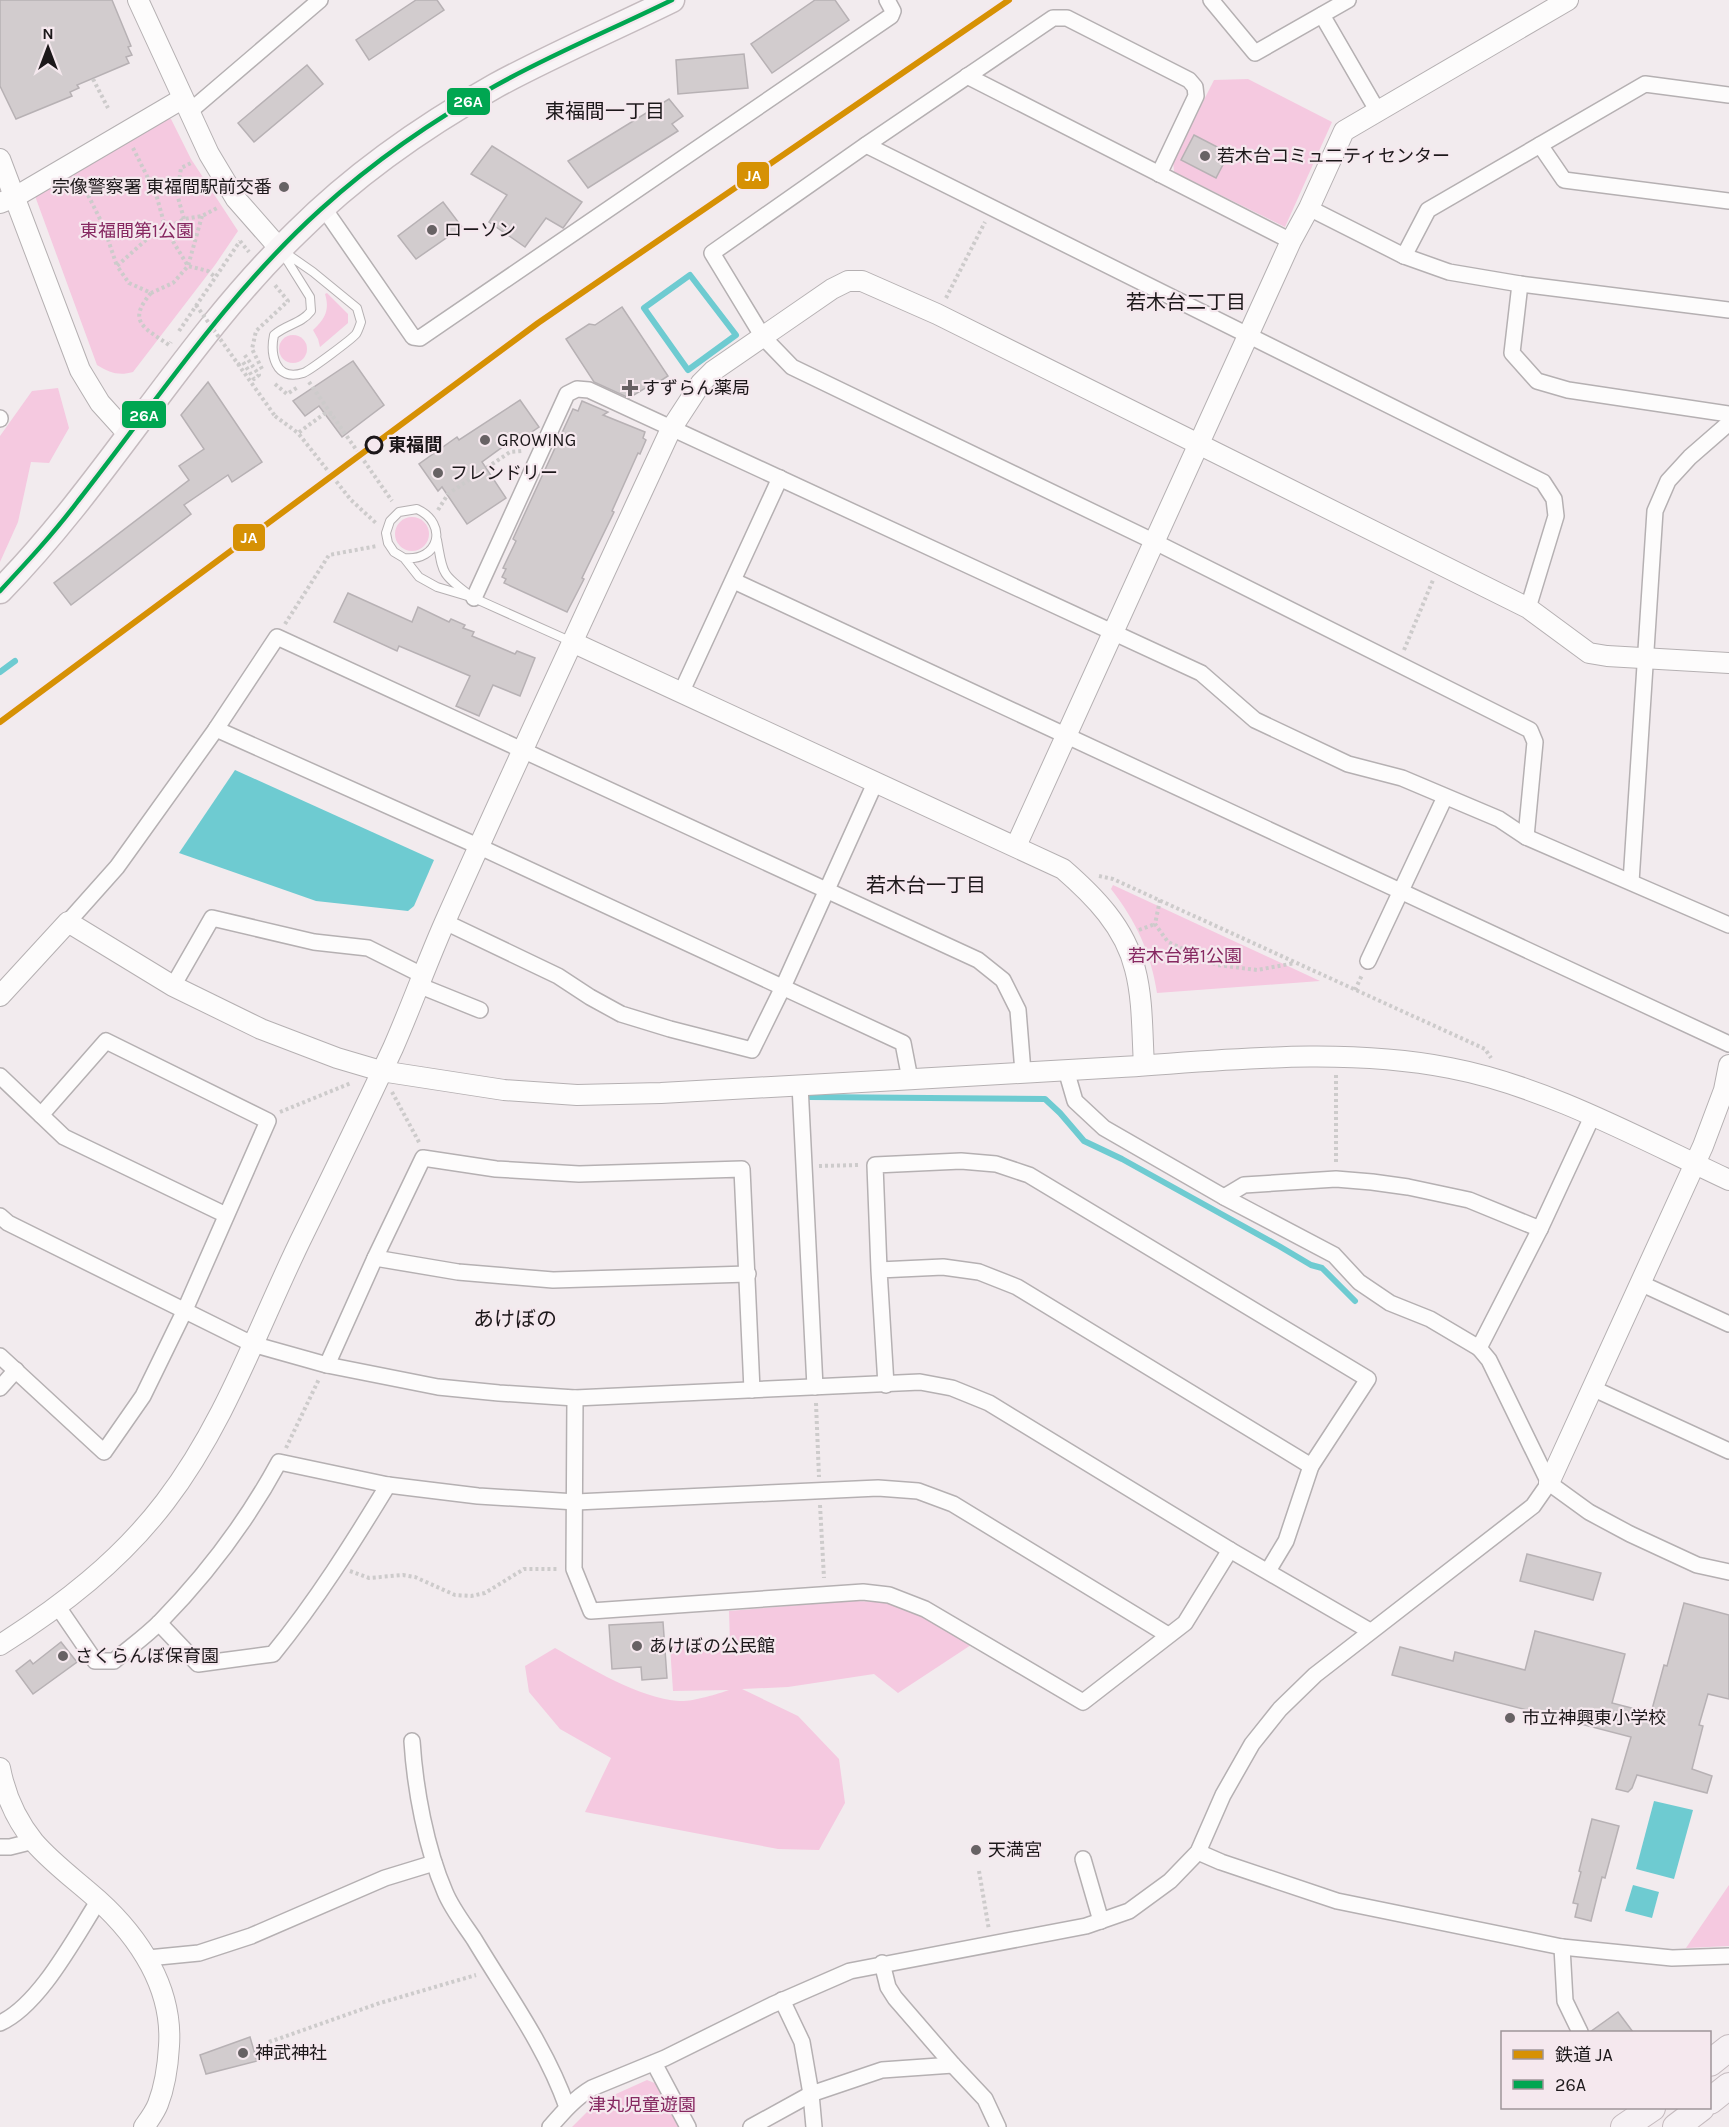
<svg xmlns="http://www.w3.org/2000/svg" width="1729" height="2127" font-family="Karla,'Noto Sans JP',sans-serif">
<style>
.green{fill:#f5c9e0}
.water{fill:#6ecbd1}
.lines{fill:none;stroke-linecap:round;stroke-linejoin:round}
.stream{stroke:#6ecbd1;stroke-width:6}
.building{fill:#d2ccce;stroke:#b7b1b4;stroke-width:1.5}
.service-casing{stroke:#b5b0b2;stroke-width:10}
.minor-casing{stroke:#b5b0b2;stroke-width:18}
.tertiary-casing{stroke:#b5b0b2;stroke-width:22}
.primary-casing{stroke:#c5bbbf;stroke-width:27}
.trunk-casing{stroke:#c5bbbf;stroke-width:28}
.path{stroke:#cdcbcb;stroke-width:4;stroke-dasharray:3 3;stroke-linecap:butt}
.service{stroke:#fdfcfc;stroke-width:8}
.minor{stroke:#fdfcfc;stroke-width:15}
.tertiary{stroke:#fdfcfc;stroke-width:20}
.primary{stroke:#f8f4f6;stroke-width:24}
.trunk{stroke:#f6f1f4;stroke-width:26}
.path-bridge{stroke:#cdcbcb;stroke-width:4;stroke-dasharray:3 3;stroke-linecap:butt}
.bus-1-casing{stroke:#f5e8ee;stroke-width:9}
.bus-1{stroke:#00a651;stroke-width:4.5}
.rail-1-casing{stroke:#f5e8ee;stroke-width:10}
.rail-1{stroke:#d69104;stroke-width:6}
.poi-dot{fill:#676264;stroke:#f5e8ee;stroke-width:2}
.stop-dot{fill:#f5e8ee;stroke:#1c181a;stroke-width:3}
.labels{text-anchor:middle;dominant-baseline:central;stroke-width:4.5;stroke-linejoin:round;paint-order:stroke}
.poi-label{font-size:18px;fill:#1c181a;stroke:#f5e8ee;text-anchor:start}
.park-label{font-size:18px;fill:#862861;stroke:#f5e8ee}
.stop-label{font-size:18px;font-weight:bold;fill:#1c181a;stroke:#f5e8ee;text-anchor:start}
.neighbourhood-label{font-size:20px;fill:#1c181a;stroke:#f5e8ee}
.quarter-label{font-size:21px;fill:#1c181a;stroke:#f5e8ee}
.line-badge{stroke:#f5e8ee;stroke-width:2}
.badge-label{font-size:16px;text-anchor:middle;font-weight:bold;fill:#fff}
</style>
<rect width="100%" height="100%" fill="#f2ebee"/>
<g class="green">
<path d="M1248 79 1332 122 1285 227 1174 172 1173 161 1214 80Z"/>
<path d="M163 118 171 119 191 159 238 231 215 265 133 372C119 376 110 373 97 365L35 196Z"/>
<path d="M327 293 348 314V323L320 347 318 339 313 330C325 319 330 310 325 294Z"/>
<circle cx="293" cy="349" r="14"/>
<path d="M58 388 69 428 49 463 31 462 18 522 0 562V436L32 391Z"/>
<circle cx="412" cy="534" r="17"/>
<path d="M1113 885 1320 981 1157 993C1151 953 1136 921 1111 889Z"/>
<path d="M846 1601C857 1601 868 1601 879 1602 912 1607 942 1628 971 1645L898 1693 874 1674 788 1687 742 1689 798 1716 839 1759 845 1803 819 1850 778 1849 585 1812 611 1758 560 1729 529 1692 525 1666 555 1648C590 1668 639 1698 679 1701 691 1702 718 1694 729 1690L673 1691 670 1646 730 1644 729 1611Z"/>
<path d="M1729 1885V1946L1686 1948Z"/>
<path d="M647 2080 657 2084 681 2127H572L596 2103Z"/>
</g>
<g class="water">
<path d="M235 770 434 860 414 906 408 911 316 901 179 853Z"/>
<path d="M1654 1801 1693 1810 1674 1879 1636 1869Z"/>
<path d="M1633 1885 1659 1892 1652 1918 1625 1911Z"/>
</g>
<g class="lines">
<g class="stream">
<path d="M690 275 736 335 688 370 644 308Z"/>
<path d="M0 672 15 661"/>
<path d="M810 1097 1045 1099 1060 1113 1084 1141 1122 1159 1279 1246 1311 1265 1322 1268 1355 1301"/>
</g>
</g>
<g class="building">
<path d="M0 0H112L131 46 128 47 132 55 126 57 129 63 77 85 79 88 70 92 72 96 16 119 0 86Z"/>
<path d="M416 0H437L444 10 369 60 356 40Z"/>
<path d="M815 0H835L849 20 772 73 751 44Z"/>
<path d="M744 54 748 88 678 94 676 60Z"/>
<path d="M307 65 323 84 254 142 238 123Z"/>
<path d="M669 99 683 116 672 124 678 131 588 188 568 161Z"/>
<path d="M1194 135 1229 153 1216 178 1181 160Z"/>
<path d="M492 146 582 202 563 228 546 218 525 247 489 222 507 195 471 174Z"/>
<path d="M443 202 462 227 416 259 398 236Z"/>
<path d="M622 307 668 376 648 389 647 387 629 398 594 382 566 339 589 324 595 325Z"/>
<path d="M353 361 384 405 342 437 319 406 305 416 293 401Z"/>
<path d="M208 382 262 462 232 482 228 475 184 505 191 514 71 605 54 583 189 480 179 466 204 449 181 415Z"/>
<path d="M520 400 539 427 514 444 512 440 482 462 506 498 467 524 442 487 438 491 419 464 457 437 459 440Z"/>
<path d="M582 401 608 412 603 415 645 432 643 438 646 440 640 454 638 453 612 511 614 512 582 578 584 579 567 612 504 583 506 579 502 577 506 569 503 568 516 541 513 539 573 409 578 411Z"/>
<path d="M348 593 412 622 418 607 449 622 451 619 465 625 463 628 474 632 472 636 515 654 517 651 535 658 520 696 493 685 479 716 456 706 470 676 399 646 397 651 334 622Z"/>
<path d="M1527 1554 1601 1573 1593 1600 1520 1581Z"/>
<path d="M1684 1603 1729 1615V1699L1708 1694 1699 1725 1703 1726 1692 1769 1712 1776 1707 1793 1637 1775 1632 1788 1628 1792 1616 1789 1631 1737 1392 1675 1400 1647 1453 1661 1455 1652 1525 1670 1535 1631 1625 1654 1612 1703 1651 1713 1664 1665 1667 1666Z"/>
<path d="M663 1622 667 1678 642 1680 641 1667 612 1669 609 1625Z"/>
<path d="M61 1642 77 1662 33 1694 16 1671 30 1660 33 1664Z"/>
<path d="M1592 1819 1619 1826 1605 1878 1602 1877 1591 1921 1575 1917 1578 1904 1573 1903 1581 1872 1579 1871Z"/>
<path d="M1618 2012 1633 2032H1590Z"/>
<path d="M250 2037 257 2061 206 2074 200 2055Z"/>
</g>
<g class="lines">
<g class="service-casing">
<g id="service">
<path d="M280 249 313 272 357 308 361 322C360 325 358 331 356 334 352 339 308 372 303 373 275 382 270 354 274 335 287 324 301 324 311 311L310 297Z"/>
<path d="M437 540C443 572 440 573 468 594"/>
<path d="M404 558C439 562 449 524 417 509L399 512 390 521 386 533 388 543 394 552 404 558 419 577 437 587 474 598 572 642"/>
</g>
</g>
<g class="minor-casing">
<g id="minor">
<path d="M1211 0 1255 53 1348 0"/>
<path d="M1322 15 1377 110"/>
<path d="M967 76 1291 241"/>
<path d="M189 112 320 0"/>
<path d="M866 145 1543 482 1554 499 1556 516 1528 608"/>
<path d="M1540 145 1564 180 1729 201"/>
<path d="M1159 174 1196 96 1195 87 1189 80 1067 18H1053L866 145 712 253 763 337 792 367 1155 542 1530 730 1535 742 1526 837"/>
<path d="M323 207 413 337 420 338 891 16 893 11 887 0"/>
<path d="M1309 208 1404 256 1449 272 1520 284 1729 310"/>
<path d="M1404 256 1428 210 1645 84 1729 95"/>
<path d="M1520 284 1512 353 1537 381 1568 390 1729 414"/>
<path d="M0 418V419"/>
<path d="M734 581 1729 1044"/>
<path d="M474 598 567 394 577 389 589 390 1201 673 1255 720 1348 764 1402 778 1499 819 1526 837 1729 925"/>
<path d="M681 693 780 478"/>
<path d="M216 729 480 847 903 1043 910 1079"/>
<path d="M1631 882 1655 511 1668 481 1690 457 1729 423"/>
<path d="M68 922 117 867 216 729 277 637 978 960 1003 980 1018 1010 1023 1072"/>
<path d="M445 922 558 976 590 997 621 1014 670 1029 752 1050 783 987 876 781"/>
<path d="M1368 961 1445 797"/>
<path d="M418 985 480 1010"/>
<path d="M173 986 212 918 314 942 368 948 422 975"/>
<path d="M1066 1070 1075 1101 1104 1128 1224 1197 1334 1255 1359 1282 1390 1303 1430 1319 1479 1348"/>
<path d="M0 1076 64 1137 226 1215"/>
<path d="M800 1085 815 1387"/>
<path d="M1592 1117 1540 1229 1479 1348 1489 1360 1549 1483 1589 1512 1630 1534 1697 1565 1729 1572"/>
<path d="M1224 1197 1244 1185 1336 1179 1372 1182 1408 1187 1469 1200 1540 1229"/>
<path d="M0 1216 8 1223 252 1344 327 1365 438 1387 499 1393 575 1398 920 1382 952 1388 989 1403 1230 1550 1370 1631"/>
<path d="M375 1258 458 1272 553 1280 748 1274"/>
<path d="M879 1270 943 1267 979 1272 1017 1287 1311 1466 1368 1379 1029 1175 996 1164 961 1161 875 1165 879 1270 886 1385"/>
<path d="M1640 1283 1729 1324"/>
<path d="M0 1356 104 1452 143 1396 184 1312 268 1121 106 1041 41 1115"/>
<path d="M327 1365 375 1258 423 1158 496 1169 579 1174 742 1169 752 1390"/>
<path d="M0 1388 16 1370"/>
<path d="M1592 1388 1729 1451"/>
<path d="M575 1398 574 1569 591 1611 863 1592 889 1595 925 1609 1083 1702 1185 1623 1230 1550"/>
<path d="M1268 1571 1286 1541 1311 1466"/>
<path d="M58 1607 95 1661H114C129 1648 146 1636 160 1622 207 1574 247 1521 279 1462L388 1485 478 1496 576 1502 878 1488 918 1491 953 1504 1168 1635"/>
<path d="M159 1623 198 1664 273 1654C317 1600 352 1544 388 1485"/>
<path d="M412 1741C415 1789 426 1848 445 1892 452 1909 464 1924 474 1939 507 1994 546 2047 567 2107"/>
<path d="M0 1847H10L34 1841"/>
<path d="M1198 1852 1221 1862 1337 1901 1562 1947 1672 1958 1729 1956"/>
<path d="M1083 1859 1101 1921"/>
<path d="M1562 1947 1565 2001 1580 2032"/>
<path d="M148 1958 199 1953 251 1936 385 1878 434 1863"/>
<path d="M882 1963 888 1987 895 1998 953 2065 985 2099 998 2127"/>
<path d="M782 2000 802 2042 811 2094 814 2127"/>
<path d="M0 2023C40 2005 75 1937 99 1900"/>
<path d="M654 2063 688 2127"/>
<path d="M550 2127C563 2112 575 2098 592 2088L665 2058 772 2005 850 1971 1086 1926 1129 1911 1170 1881 1198 1852 1223 1795 1252 1744 1280 1709 1315 1675 1533 1506 1549 1483"/>
<path d="M751 2127 811 2094 882 2070 953 2065"/>
</g>
</g>
<g class="tertiary-casing">
<g id="tertiary">
<path d="M138 0 209 154 236 199 280 249"/>
<path d="M0 159 80 370 100 403 129 435"/>
<path d="M0 203 15 197 182 99"/>
<path d="M572 642 1063 869C1094 896 1125 927 1135 969 1143 999 1142 1034 1144 1065"/>
<path d="M1016 846 1291 241 1309 208 1344 131 1568 0"/>
<path d="M0 996 68 922 173 986 261 1029 337 1058 381 1071 504 1090 577 1095 661 1093C814 1085 968 1076 1121 1067 1230 1060 1342 1047 1450 1068 1545 1086 1641 1139 1729 1180"/>
<path d="M1549 1483 1703 1146 1724 1090 1729 1065"/>
<path d="M0 1645C62 1606 120 1561 165 1502 227 1421 259 1324 304 1233 334 1172 364 1110 393 1048 411 1007 426 965 444 924 518 758 595 593 671 429L701 383 713 371 832 289 848 281H862L937 314 1528 608 1589 653 1607 656 1729 663"/>
<path d="M0 1768C5 1794 17 1821 34 1842 53 1864 77 1881 98 1900 139 1937 173 1988 169 2046 168 2064 165 2086 158 2104 155 2112 149 2120 144 2127"/>
</g>
</g>
<g class="primary-casing">
<path id="primary" d="M0 591C109 480 185 340 297 232 355 174 424 126 495 86 552 55 613 29 672 0"/>
</g>
<g class="trunk-casing">
<g id="trunk">
<path d="M1710 2063 1729 2048"/>
<path d="M1710 2101 1729 2086"/>
<path d="M1624 2127 1652 2108"/>
<path d="M1676 2127 1701 2108"/>
</g>
</g>
<g class="path">
<path d="M93 79 108 108"/>
<path d="M133 148 156 194 166 230 188 266 208 271 215 277"/>
<path d="M80 179 103 225 117 266"/>
<path d="M202 216 188 266 173 283 151 293 129 283 117 266 148 238 184 219 202 216 219 207"/>
<path d="M184 219 177 194 181 168 193 162"/>
<path d="M240 241 249 252"/>
<path d="M151 293C126 322 145 328 169 345L171 342"/>
<path d="M946 298 985 222"/>
<path d="M179 331 240 241"/>
<path d="M238 365 243 362 254 379 259 375 244 354"/>
<path d="M262 369 252 349 256 331 288 301 274 284"/>
<path d="M309 382 392 501"/>
<path d="M275 384 287 394 298 387"/>
<path d="M332 414H324L298 433 351 500 377 524"/>
<path d="M275 416 298 433"/>
<path d="M438 510 448 494 510 452 522 451"/>
<path d="M285 624 329 555 377 546"/>
<path d="M1404 650 1433 580"/>
<path d="M1099 876 1113 879 1485 1049 1491 1058"/>
<path d="M1160 900 1155 924 1168 942 1217 965 1257 970 1295 963"/>
<path d="M1139 930 1155 924"/>
<path d="M1355 990 1362 975"/>
<path d="M1336 1075V1163"/>
<path d="M392 1092 420 1144"/>
<path d="M280 1112 351 1083"/>
<path d="M819 1166 859 1165"/>
<path d="M816 1403 819 1477"/>
<path d="M286 1448 319 1379"/>
<path d="M820 1505 824 1578"/>
<path d="M350 1571 369 1578 403 1575 415 1577 455 1595 471 1596 485 1593 524 1569H558"/>
<path d="M979 1871 989 1930"/>
<path d="M269 2042 380 2003 476 1975"/>
</g>
<use href="#service" class="service"/>
<use href="#minor" class="minor"/>
<use href="#tertiary" class="tertiary"/>
<use href="#primary" class="primary"/>
<use href="#trunk" class="trunk"/>
<path class="path-bridge" d="M196 305 275 416"/>
<g class="bus-1-casing">
<path id="bus-1" d="M0 591C27 562 54 533 78 501 156 402 226 295 320 210 373 162 433 120 495 86 552 54 613 29 672 0"/>
</g>
<use href="#bus-1" class="bus-1"/>
<g class="rail-1-casing">
<path id="rail-1" d="M0 722 538 323 1009 0"/>
</g>
<use href="#rail-1" class="rail-1"/>
</g>
<g class="poi-dot">
<circle cx="1205" cy="156" r="6"/>
<circle cx="284" cy="187" r="6"/>
<circle cx="432" cy="230" r="6"/>
<path d="M627 379h6v6h6v6h-6v6h-6v-6h-6v-6h6z"/>
<circle cx="485" cy="440" r="6"/>
<circle cx="438" cy="473" r="6"/>
<circle cx="637" cy="1646" r="6"/>
<circle cx="63" cy="1656" r="6"/>
<circle cx="1510" cy="1718" r="6"/>
<circle cx="976" cy="1850" r="6"/>
<circle cx="243" cy="2053" r="6"/>
</g>
<circle class="stop-dot" cx="374" cy="445" r="8"/>
<g class="labels">
<g class="poi-label">
<text x="1217" y="156">若木台コミュ二ティセンター</text>
<text x="272" y="187" text-anchor="end">宗像警察署 東福間駅前交番</text>
<text x="444" y="230">ローソン</text>
<text x="642" y="388">すずらん薬局</text>
<text x="497" y="440">GROWING</text>
<text x="450" y="473">フレンドリー</text>
<text x="649" y="1646">あけぼの公民館</text>
<text x="75" y="1656">さくらんぼ保育園</text>
<text x="1522" y="1718">市立神興東小学校</text>
<text x="988" y="1850">天満宮</text>
<text x="255" y="2053">神武神社</text>
</g>
<g class="park-label">
<text x="137" y="231">東福間第1公園</text>
<text x="1185" y="956">若木台第1公園</text>
<text x="642" y="2105">津丸児童遊園</text>
</g>
<g class="stop-label">
<text x="388" y="445">東福間</text>
</g>
<g class="neighbourhood-label">
<text x="605" y="111">東福間一丁目</text>
<text x="1186" y="302">若木台二丁目</text>
<text x="926" y="885">若木台一丁目</text>
</g>
<g class="quarter-label">
<text x="515" y="1319">あけぼの</text>
</g>
</g>
<g class="line-badge">
<rect x="446" y="87" width="45" height="29" rx="6" fill="#00a651"/>
<rect x="736" y="161" width="34" height="29" rx="6" fill="#d69104"/>
<rect x="121" y="400" width="46" height="29" rx="6" fill="#00a651"/>
<rect x="232" y="523" width="34" height="29" rx="6" fill="#d69104"/>
</g>
<g class="badge-label">
<text x="468" y="107">26A</text>
<text x="753" y="181">JA</text>
<text x="144" y="421">26A</text>
<text x="249" y="543">JA</text>
</g>
<rect x="1501" y="2031" width="210" height="78" fill="#f5e8ee" stroke="#9e9599" stroke-width="1.5"/>
<rect x="1513" y="2050" width="30" height="9" fill="#d69104" stroke="#9e9599" stroke-width="1.5"/>
<text x="1555" y="2061" font-size="18" fill="#1c181a">鉄道 JA</text>
<rect x="1513" y="2080" width="30" height="9" fill="#00a651" stroke="#9e9599" stroke-width="1.5"/>
<text x="1555" y="2091" font-size="18" fill="#1c181a">26A</text>
<g transform="translate(48 48)" stroke="#f5e8ee" stroke-width="4.5" paint-order="stroke">
<path d="M0-4.5L10 22L0 15L-10 22Z" fill="#1c181a"/>
<text y="-9" font-size="16" font-weight="bold" text-anchor="middle" fill="#1c181a">N</text>
</g>
</svg>
